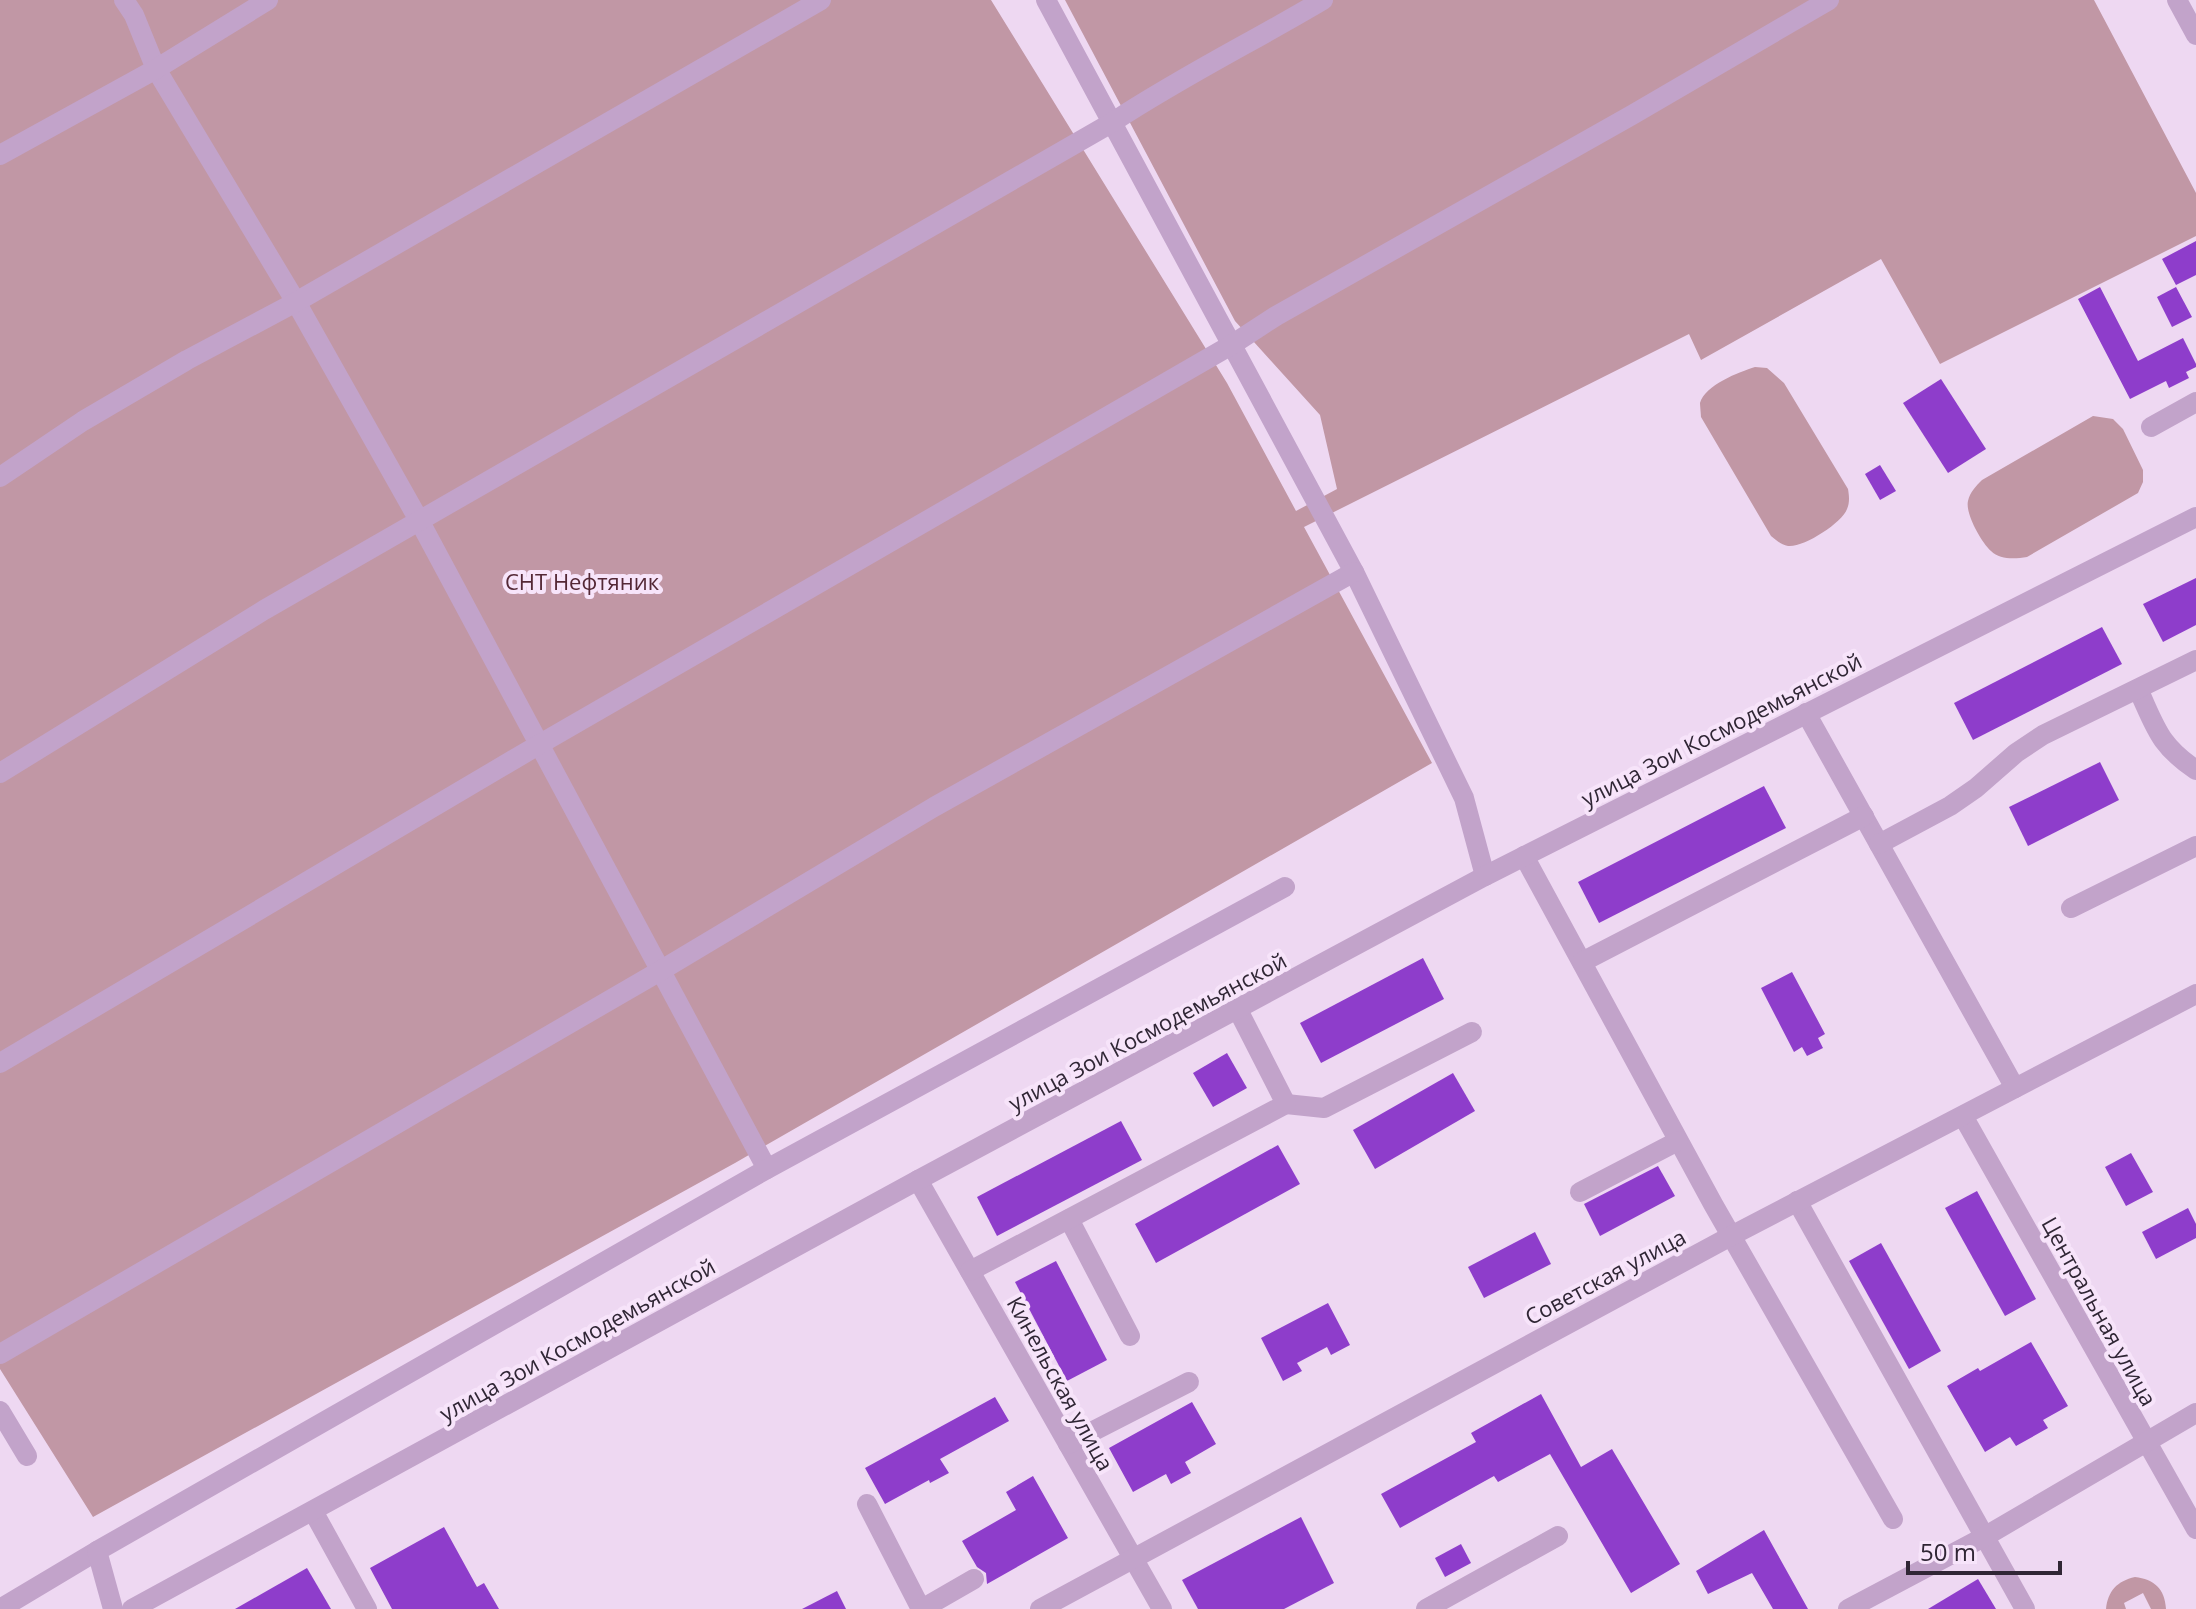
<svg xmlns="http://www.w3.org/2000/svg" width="2196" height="1609" font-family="'Open Sans',sans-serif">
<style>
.green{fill:#c197a5}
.building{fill:#8e3dcb}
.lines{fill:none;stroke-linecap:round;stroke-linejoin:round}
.minor{stroke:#c2a3ca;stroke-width:20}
.labels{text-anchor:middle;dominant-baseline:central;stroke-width:8;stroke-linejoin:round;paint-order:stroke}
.park-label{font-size:22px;fill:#542836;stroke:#f7e4fa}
.street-label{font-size:22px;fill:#302635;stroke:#f7e4fa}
</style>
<rect width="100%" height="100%" fill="#eed8f2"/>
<g class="green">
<path d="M0 0H991L1227 383 1296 511 1337 489 1320 415 1235 321 1065 0H2094L2196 193V236L1940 364 1881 259 1701 360 1689 334 1304 527 1432 763 735 1163 93 1517 0 1369Z"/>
<path d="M1755 367 1767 368 1784 383 1848 489C1849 495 1850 502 1847 509 1842 523 1803 548 1788 546 1781 545 1776 540 1771 536L1701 417C1701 415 1700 405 1700 403 1705 385 1739 372 1755 367Z"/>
<path d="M2093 416 2113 419 2123 429 2143 470V482L2138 493 2027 557C2015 559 2000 560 1991 551 1981 542 1965 513 1968 501 1970 492 1976 486 1982 480Z"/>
<path d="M2135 1577C2154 1579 2165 1589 2166 1609H2151L2143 1593 2124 1603 2126 1609H2106C2108 1591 2117 1581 2135 1577Z"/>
</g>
<g class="building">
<path d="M2196 241V275L2176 285 2162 259Z"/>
<path d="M2100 287 2138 361 2183 338 2196 364V367L2186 372 2189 378 2169 388 2166 381 2130 399 2078 299Z"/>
<path d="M2176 287 2192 317 2172 327 2157 297Z"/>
<path d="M1941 379 1986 449 1948 473 1903 403Z"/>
<path d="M1880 465 1896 491 1880 500 1865 474Z"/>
<path d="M2196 578V625L2163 642 2143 604Z"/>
<path d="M2102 627 2122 664 1973 740 1954 703Z"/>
<path d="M2100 762 2119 800 2028 846 2009 807Z"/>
<path d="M1764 786 1786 828 1599 923 1578 882Z"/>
<path d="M1423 958 1444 999 1321 1063 1300 1023Z"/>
<path d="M1792 972 1825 1034 1818 1038 1823 1048 1807 1056 1802 1047 1794 1052 1761 988Z"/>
<path d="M1227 1053 1247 1088 1213 1107 1193 1073Z"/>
<path d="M1453 1073 1475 1111 1375 1169 1353 1130Z"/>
<path d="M1121 1121 1142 1160 997 1236 977 1197Z"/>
<path d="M1278 1145 1300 1184 1156 1263 1135 1224Z"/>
<path d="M2131 1153 2153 1192 2126 1206 2105 1167Z"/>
<path d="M1658 1166 1675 1196 1600 1236 1584 1204Z"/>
<path d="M1977 1191 2036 1299 2005 1316 1945 1208Z"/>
<path d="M2188 1208 2196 1224V1238L2156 1259 2142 1232Z"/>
<path d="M1535 1232 1551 1264 1484 1298 1468 1267Z"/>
<path d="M1881 1243 1941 1351 1909 1369 1849 1261Z"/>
<path d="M1056 1261 1107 1360 1067 1381 1015 1282Z"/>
<path d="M1328 1303 1350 1345 1331 1355 1327 1347 1297 1363 1302 1371 1283 1381 1261 1338Z"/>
<path d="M2031 1342 2068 1406 2043 1420 2048 1428 2016 1446 2010 1437 1985 1452 1947 1386 1978 1368 1980 1371Z"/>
<path d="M1541 1394 1581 1467 1612 1449 1680 1564 1631 1593 1550 1454 1498 1482 1494 1476 1400 1528 1381 1494 1476 1442 1471 1433Z"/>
<path d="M995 1397 1009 1421 940 1459 949 1473 930 1483 929 1480 885 1504 865 1468Z"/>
<path d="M1192 1402 1216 1444 1185 1462 1191 1473 1171 1484 1166 1474 1133 1492 1109 1448Z"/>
<path d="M1033 1476 1068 1538 987 1584 986 1573 977 1567 962 1541 1016 1510 1006 1492Z"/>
<path d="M1301 1517 1334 1583 1284 1609H1198L1182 1580Z"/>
<path d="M444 1527 477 1587 484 1583 499 1609H392L370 1568Z"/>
<path d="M1764 1530 1808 1609H1773L1752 1573 1708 1594 1696 1571Z"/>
<path d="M1461 1544 1471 1563 1445 1577 1435 1558Z"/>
<path d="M307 1568 331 1609H235Z"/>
<path d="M1978 1579 1996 1609H1928Z"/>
<path d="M837 1591 846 1609H802Z"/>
</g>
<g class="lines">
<g class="minor">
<path d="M124 0 134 15 156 69 296 302 420 522 767 1169"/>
<path d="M1046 0 1354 572 1464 798 1485 876"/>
<path d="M2177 0 2196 35"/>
<path d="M0 155 156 69 268 0"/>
<path d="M2151 427 2196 402"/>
<path d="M0 477 83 421 187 360 296 302 821 0"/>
<path d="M2138 689C2156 728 2159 745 2196 770"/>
<path d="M1806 713 2015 1088"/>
<path d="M0 773 264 610 1113 122C1181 77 1254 41 1323 0"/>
<path d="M1879 844 1950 806 1976 788 2016 753 2043 735 2196 660"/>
<path d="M1524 856 1713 1204 1893 1519"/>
<path d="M2071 908 2196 846"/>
<path d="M1582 962 1864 816"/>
<path d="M0 1063 540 744 1233 344 1276 316 1632 115 1829 0"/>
<path d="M1286 1104 1324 1108 1472 1032"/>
<path d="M1963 1116 2196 1529"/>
<path d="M918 1180 1162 1609"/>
<path d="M1580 1192 1678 1141"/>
<path d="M1797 1201 2025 1609"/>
<path d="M1069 1219 1130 1336"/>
<path d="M970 1271 1286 1104 1238 1010"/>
<path d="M0 1354 660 971 934 807 1354 572"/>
<path d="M0 1411 27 1456"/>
<path d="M1068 1444 1189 1382"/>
<path d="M867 1504 921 1609"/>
<path d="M313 1511 367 1609"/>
<path d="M0 1609 97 1551"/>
<path d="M113 1609 97 1551 767 1169 1285 887"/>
<path d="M132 1609 918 1180 1485 876 2196 517"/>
<path d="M922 1609 974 1579"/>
<path d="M1040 1609 1731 1236 2196 994"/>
<path d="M1426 1609 1558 1536"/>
<path d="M1848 1609 1984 1537 2196 1413"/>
</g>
</g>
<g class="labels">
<g class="park-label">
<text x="582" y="581">СНТ Нефтяник</text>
</g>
<g class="street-label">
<text transform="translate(1721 729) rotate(-27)">улица Зои Космодемьянской</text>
<text transform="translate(1147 1031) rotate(-28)">улица Зои Космодемьянской</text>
<text transform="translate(1605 1276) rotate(-28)">Советская улица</text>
<text transform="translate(2100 1311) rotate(61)">Центральная улица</text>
<text transform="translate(577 1339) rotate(-29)">улица Зои Космодемьянской</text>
<text transform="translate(1061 1383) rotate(61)">Кинельская улица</text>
</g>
</g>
<path d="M1908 1561v12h152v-12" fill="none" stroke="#302635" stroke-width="4"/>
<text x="1920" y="1561" font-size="24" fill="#302635" stroke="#f7e4fa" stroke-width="6" paint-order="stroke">50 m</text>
</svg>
